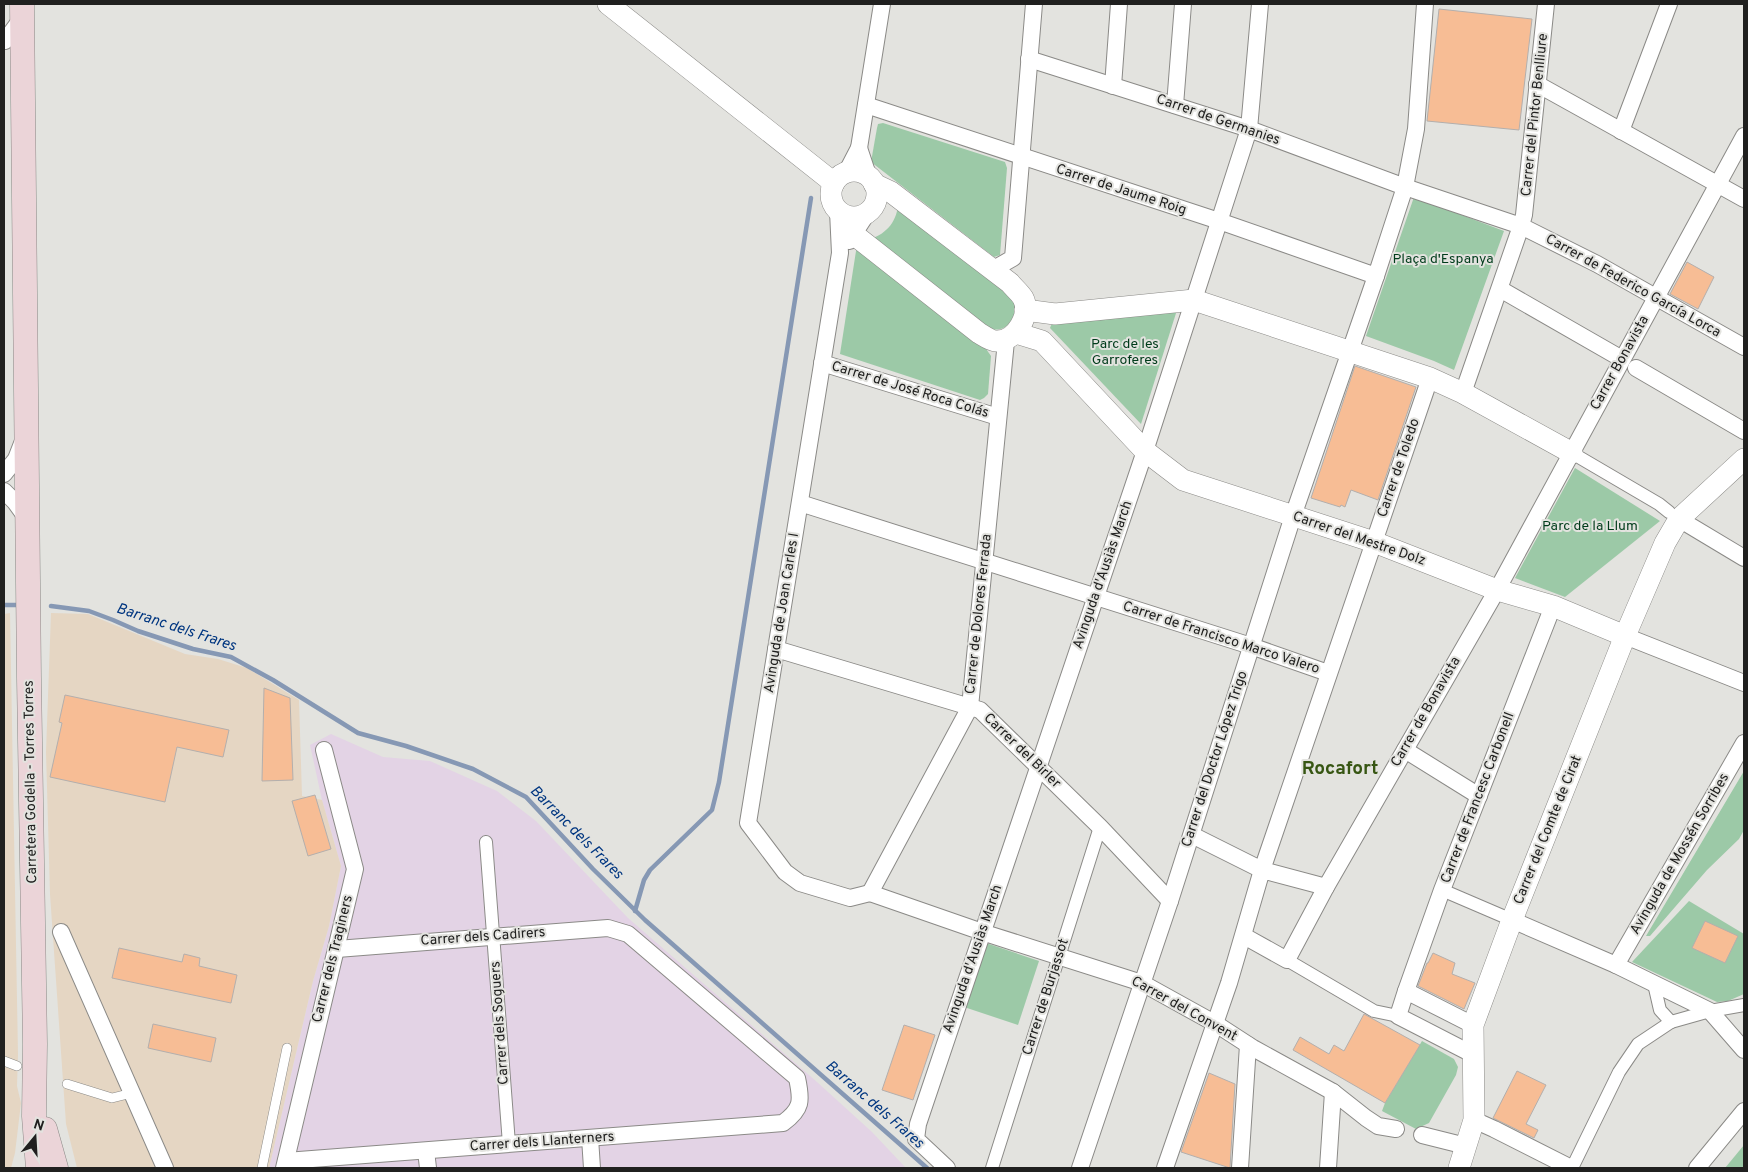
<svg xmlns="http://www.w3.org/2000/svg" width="1748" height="1172" font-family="Overpass,sans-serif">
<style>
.industrial{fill:#e3d3e5}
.education{fill:#e5d6c3}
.green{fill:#9cc9a7}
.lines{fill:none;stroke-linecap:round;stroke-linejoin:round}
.stream{stroke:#8698b4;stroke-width:4.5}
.building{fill:#f7bd95;stroke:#b3afad}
.service-casing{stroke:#8b8a87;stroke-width:10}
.pedestrian-casing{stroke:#8b8a87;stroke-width:14}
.minor-casing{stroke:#8b8a87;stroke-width:18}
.tertiary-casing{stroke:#8b8a87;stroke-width:22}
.secondary-casing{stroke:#8b8a87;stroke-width:25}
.service{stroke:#fff;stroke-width:9}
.pedestrian{stroke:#fff;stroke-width:12}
.minor{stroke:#fff;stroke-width:16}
.tertiary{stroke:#fff;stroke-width:21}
.secondary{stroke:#ebd4d8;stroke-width:24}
.labels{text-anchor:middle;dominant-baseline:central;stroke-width:4;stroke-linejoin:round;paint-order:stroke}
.street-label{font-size:14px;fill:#20201f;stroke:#e3e3df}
.park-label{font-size:14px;fill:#003c1b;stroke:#e3e3df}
.water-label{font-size:15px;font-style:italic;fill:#003680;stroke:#e3e3df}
.district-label{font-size:19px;font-weight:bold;fill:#375613;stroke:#e3e3df}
</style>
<rect width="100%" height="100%" fill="#e3e3df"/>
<path class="industrial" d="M331 734 383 757 430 761 497 791 536 821 628 918 817 1082 872 1132 906 1168H269L313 981 329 926 341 866 322 800 310 745Z"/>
<g class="education">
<path d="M10 613 18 1055 17 1086 21 1103 15 1153 11 1168H4V614Z"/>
<path d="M51 613 88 614 185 654 218 659 247 668 299 700 302 796 322 800 341 866 329 926 313 981 269 1168H77L66 1124 50 894 46 752Z"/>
</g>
<g class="green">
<path d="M883 123 1005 162 1007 168 1000 255 994 257 871 162 877 128 878 124Z"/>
<path d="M1414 197 1504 231 1454 370 1434 361 1366 336Z"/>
<path d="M898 202 1018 303C1012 322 1008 334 985 328L870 239C887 234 898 220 898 202Z"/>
<path d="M859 248 984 346 991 356 988 394 984 398 980 400 840 354 856 251Z"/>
<path d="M1177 310 1141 424 1050 328 1052 323Z"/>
<path d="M1575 468 1660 521 1565 597 1515 578Z"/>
<path d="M1744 771V830L1739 839 1707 870 1650 936H1646Z"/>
<path d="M1689 901 1744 934V994L1728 1001 1717 1002 1632 962Z"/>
<path d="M986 943 1039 961 1018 1025 964 1007Z"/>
<path d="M1422 1041 1454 1059 1458 1067 1456 1075 1429 1123 1416 1129 1382 1111 1385 1103Z"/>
<path d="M1744 1145V1168H1725Z"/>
</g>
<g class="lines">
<g class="stream">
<path d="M4 605H16"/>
<path d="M51 606 89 611 113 620 138 631 193 649 231 657 273 680 358 733 406 746 473 769 526 797 593 869 645 920 927 1168"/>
<path d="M635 911 644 880 650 870 712 810 719 782 811 198"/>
</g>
</g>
<g class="building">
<path d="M1439 9 1532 19 1519 130 1427 121Z"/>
<path d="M1687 262 1714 277 1698 309 1670 294Z"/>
<path d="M1355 366 1416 387 1378 500 1351 490 1345 507 1341 505 1340 507 1311 498Z"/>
<path d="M264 688 290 698 293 780 262 781Z"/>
<path d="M65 695 229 730 223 757 177 747 165 802 50 777 62 723 59 722Z"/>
<path d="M315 795 331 849 308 856 292 801Z"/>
<path d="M1705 921 1738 936 1725 963 1692 948Z"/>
<path d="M119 948 182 962 184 954 200 958 199 966 237 975 231 1003 112 978Z"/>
<path d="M1433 953 1455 963 1452 974 1475 983 1464 1009 1418 986 1427 963H1428Z"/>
<path d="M1364 1014 1420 1045 1385 1103 1293 1050 1300 1037 1329 1054 1334 1045 1344 1051Z"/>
<path d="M153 1024 216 1038 211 1062 148 1048Z"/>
<path d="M904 1025 935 1035 913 1100 882 1090Z"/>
<path d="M1517 1071 1546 1085 1526 1124 1538 1130 1534 1138 1493 1118Z"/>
<path d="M1209 1073 1235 1084 1230 1168 1181 1152Z"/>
</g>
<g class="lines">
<g class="service-casing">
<g id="service">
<path d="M4 1061 17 1066"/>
<path d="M67 1084 112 1098 132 1093"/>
<path d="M262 1168 287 1048"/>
</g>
</g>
<g class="pedestrian-casing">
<g id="pedestrian">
<path d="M1572 453 1659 504 1669 512"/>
<path d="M486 842 509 1144"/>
<path d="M1442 890 1512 920"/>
<path d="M1287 960 1374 1011 1398 1016"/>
<path d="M1654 984 1660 1010 1671 1022"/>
<path d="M992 1168 1100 827"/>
<path d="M1572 1168 1619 1072 1638 1044 1671 1022 1710 1011 1744 1005"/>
</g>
</g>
<g class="minor-casing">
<g id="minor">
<path d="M1546 4 1524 215 1521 226 1597 264 1744 347"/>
<path d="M5 41 22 18"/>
<path d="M1029 59 1249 129 1405 187 1521 226 1463 393"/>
<path d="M1537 84 1744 199"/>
<path d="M1113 86 1119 4"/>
<path d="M866 105 1219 221 1376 276"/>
<path d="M1175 105 1183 4"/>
<path d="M1621 131 1669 4"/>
<path d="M859 148 882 4"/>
<path d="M846 173 859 148 869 178"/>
<path d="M838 211 840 253 748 823 785 872 800 883 850 898 870 893"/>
<path d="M849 241 868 212"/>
<path d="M992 270 1013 258 1034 4"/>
<path d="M1500 289 1622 359"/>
<path d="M822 363 998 417"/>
<path d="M1636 368 1744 431"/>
<path d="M4 474 16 459 23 441"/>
<path d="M4 491 15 502 28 520"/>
<path d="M800 503 1251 646 1328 673"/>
<path d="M1679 519 1744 558"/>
<path d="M1625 636 1744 683"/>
<path d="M776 649 980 710 1100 827 1170 901"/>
<path d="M1405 750 1479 796"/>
<path d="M1192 835 1262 870 1430 378"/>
<path d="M870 893 988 934 1142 983 1216 1024 1253 1048 1333 1092 1366 1118 1378 1126 1396 1129"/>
<path d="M870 893 970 707 1006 341"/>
<path d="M1512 920 1616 965 1710 1011 1744 1050"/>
<path d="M61 932 165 1168"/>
<path d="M1244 936 1287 960 1326 887 1497 590 1744 136"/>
<path d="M1616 965 1744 743"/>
<path d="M1406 991 1442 890 1553 606"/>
<path d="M1472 1054 1398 1016 1406 991 1473 1025"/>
<path d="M1474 1120 1494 1129 1571 1168"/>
<path d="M1422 1135 1466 1146"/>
<path d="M590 1138 592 1168"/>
<path d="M426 1151 428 1168"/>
<path d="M286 1161 783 1123C802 1109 802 1101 797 1078L628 934 608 928 337 949"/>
<path d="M284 1168 355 869 324 750"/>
<path d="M947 1168 916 1139 918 1124 1145 451 1249 129 1260 4"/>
<path d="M1080 1168 1170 901 1293 516 1376 276 1405 187 1416 129 1425 4"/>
<path d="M1165 1168 1229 983 1262 870 1326 887"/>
<path d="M1240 1168 1248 1045"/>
<path d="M1328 1168 1333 1092"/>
<path d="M1697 1168 1744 1111"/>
</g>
</g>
<g class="tertiary-casing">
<g id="tertiary">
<path d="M608 4 834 183"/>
<circle cx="854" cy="194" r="23"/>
<path d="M845 216 857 237 979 333C984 336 991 341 996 341 1015 342 1032 315 1023 298 1020 293 1014 288 1010 283L891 192 874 184"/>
<path d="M1025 310 1055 314 1194 300 1430 378 1463 393 1572 453"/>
<path d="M1016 333 1042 341 1145 451 1183 480 1374 542 1497 590 1553 606 1625 636"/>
<path d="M1459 1168 1474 1120 1473 1025 1512 920 1625 636 1665 543 1679 519 1744 459"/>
</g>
</g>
<g class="secondary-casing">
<g id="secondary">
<path d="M22 4 29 678 35 1044 34 1116 38 1168"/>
<path d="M45 1129 56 1168"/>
</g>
</g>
<use href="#service" class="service"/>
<use href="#pedestrian" class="pedestrian"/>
<use href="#minor" class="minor"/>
<use href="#tertiary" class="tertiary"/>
<use href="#secondary" class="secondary"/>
</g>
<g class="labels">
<g class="street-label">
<text transform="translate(1535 115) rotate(-84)">Carrer del Pintor Benlliure</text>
<text transform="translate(1218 120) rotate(19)">Carrer de Germanies</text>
<text transform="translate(1121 190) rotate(18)">Carrer de Jaume Roig</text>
<text transform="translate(1633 286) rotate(29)">Carrer de Federico García Lorca</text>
<text transform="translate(1620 363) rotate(-61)">Carrer Bonavista</text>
<text transform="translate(910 390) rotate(17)">Carrer de José Roca Colás</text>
<text transform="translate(1399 468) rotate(-71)">Carrer de Toledo</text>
<text transform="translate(1359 539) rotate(19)">Carrer del Mestre Dolz</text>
<text transform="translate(1103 575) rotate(-71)">Avinguda d'Ausiàs March</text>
<text transform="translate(782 613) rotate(-81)">Avinguda de Joan Carles I</text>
<text transform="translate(979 614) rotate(-84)">Carrer de Dolores Ferrada</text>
<text transform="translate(1221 638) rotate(18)">Carrer de Francisco Marco Valero</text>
<text transform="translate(1426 712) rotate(-60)">Carrer de Bonavista</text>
<text transform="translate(1022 751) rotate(44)">Carrer del Birler</text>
<text transform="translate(1215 759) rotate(-72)">Carrer del Doctor López Trigo</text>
<text transform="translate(31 782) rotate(-91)">Carretera Godella - Torres Torres</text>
<text transform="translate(1478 798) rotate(-69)">Carrer de Francesc Carbonell</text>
<text transform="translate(1548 830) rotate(-68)">Carrer del Comte de Cirat</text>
<text transform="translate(1680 854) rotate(-60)">Avinguda de Mossén Sorribes</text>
<text transform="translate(483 937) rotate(-4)">Carrer dels Cadirers</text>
<text transform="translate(333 959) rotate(-76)">Carrer dels Traginers</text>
<text transform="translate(973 959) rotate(-71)">Avinguda d'Ausiàs March</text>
<text transform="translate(1046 997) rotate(-72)">Carrer de Burjassot</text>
<text transform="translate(1184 1009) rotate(29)">Carrer del Convent</text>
<text transform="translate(500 1023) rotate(-94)">Carrer dels Soguers</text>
<text transform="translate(542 1142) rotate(-4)">Carrer dels Llanterners</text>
</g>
<g class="park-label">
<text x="1443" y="259">Plaça d'Espanya</text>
<text x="1125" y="344">Parc de les<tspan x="1125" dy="16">Garroferes</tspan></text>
<text x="1590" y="526">Parc de la Llum</text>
</g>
<g class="water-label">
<text transform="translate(176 628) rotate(18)">Barranc dels Frares</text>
<text transform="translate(576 833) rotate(45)">Barranc dels Frares</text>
<text transform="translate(874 1105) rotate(41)">Barranc dels Frares</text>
</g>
<g class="district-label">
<text x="1340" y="769">Rocafort</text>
</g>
</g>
<rect width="1748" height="1172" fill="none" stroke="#20201f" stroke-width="10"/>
<g transform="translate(35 1137) rotate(18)" stroke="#e3e3df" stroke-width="4" paint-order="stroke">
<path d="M0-4L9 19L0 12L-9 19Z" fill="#20201f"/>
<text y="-8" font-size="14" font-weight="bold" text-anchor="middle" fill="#20201f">N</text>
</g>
</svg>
